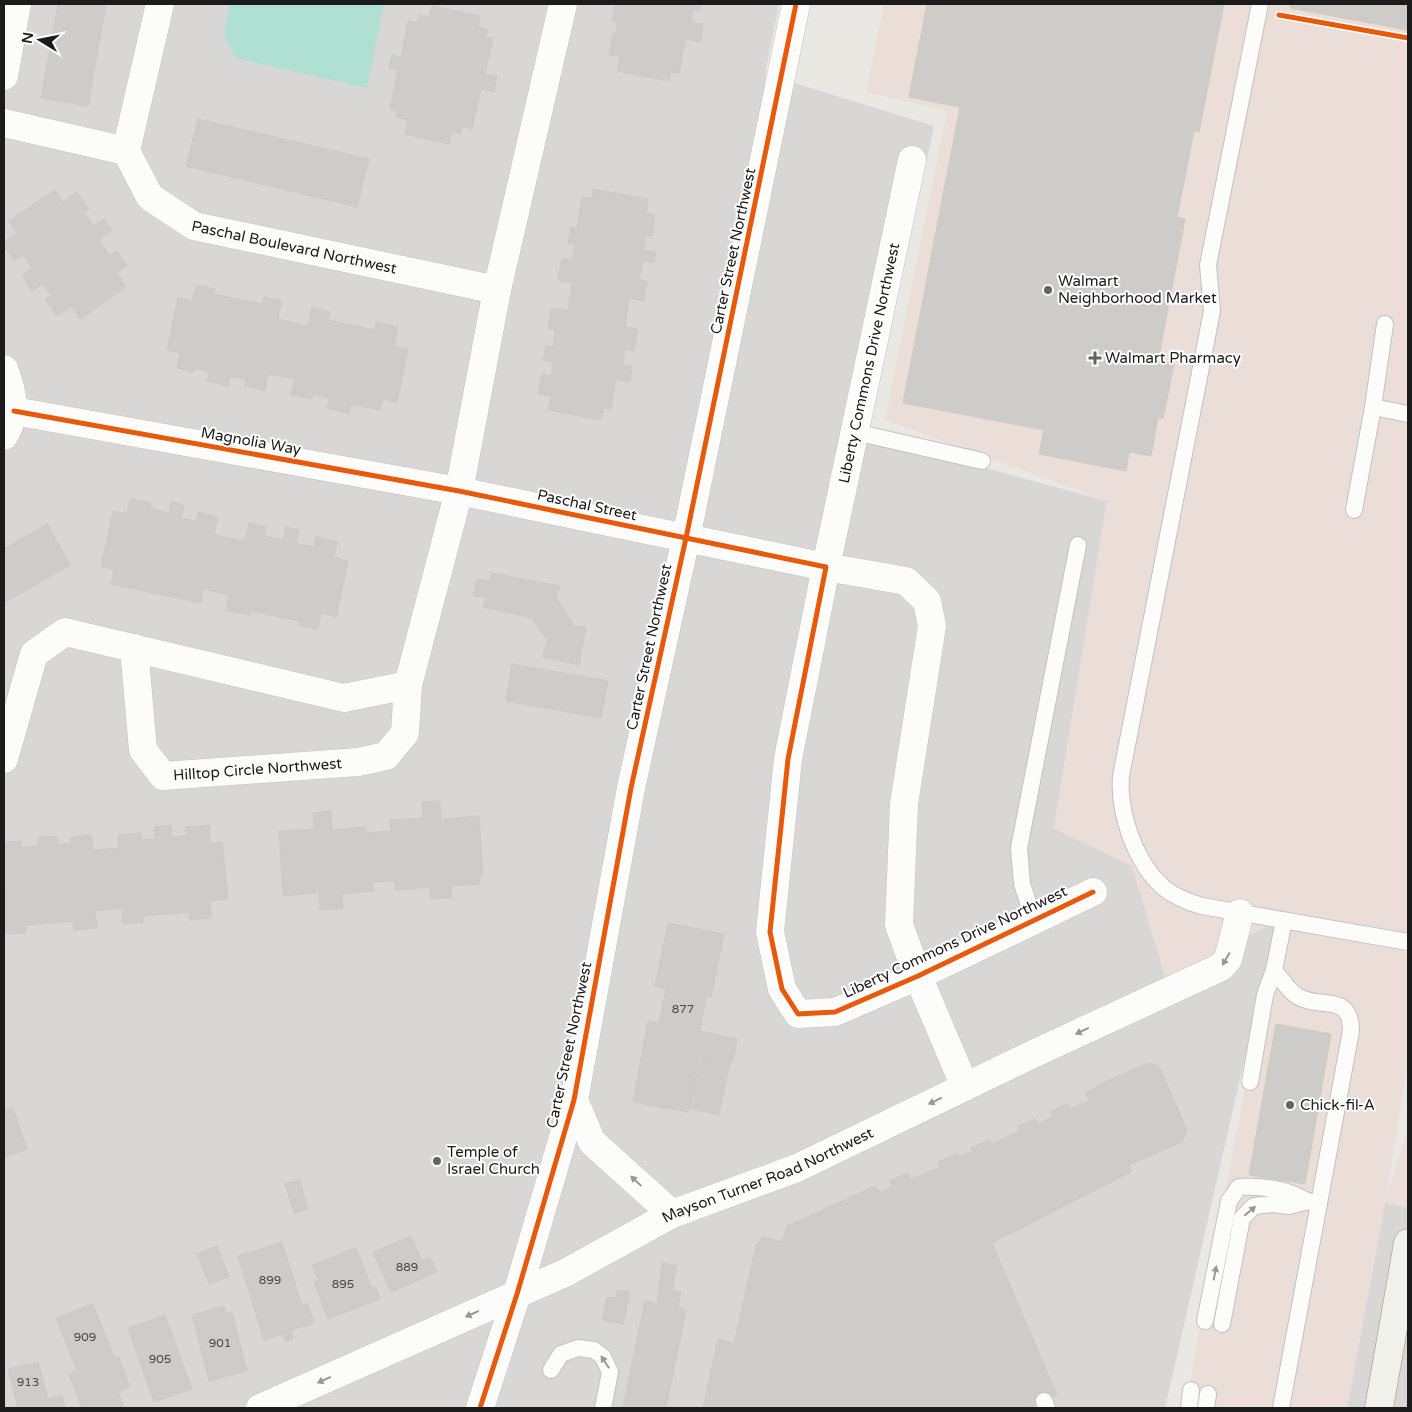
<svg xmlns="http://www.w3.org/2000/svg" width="1412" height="1412" font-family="'Varela Round',sans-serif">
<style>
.residential{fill:#d8d7d5}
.commercial{fill:#ebddd8}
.pitch{fill:#afe0d1}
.building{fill:#ceccc8;stroke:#cccac4}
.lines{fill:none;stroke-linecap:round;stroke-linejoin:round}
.service-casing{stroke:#c2c2bf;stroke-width:18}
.minor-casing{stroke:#c2c2bf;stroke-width:29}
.secondary-casing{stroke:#8e927c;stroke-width:29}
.service{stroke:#fcfcfb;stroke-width:16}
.minor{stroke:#fcfcfb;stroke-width:28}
.secondary{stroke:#f0f1e9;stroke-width:28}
.cycleway-casing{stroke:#fff;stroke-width:8}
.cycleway{stroke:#e8590c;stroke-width:5}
.oneway{fill:#979796}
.poi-dot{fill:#636361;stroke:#fff;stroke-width:2}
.labels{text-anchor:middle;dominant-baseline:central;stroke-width:4;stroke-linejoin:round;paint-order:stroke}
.number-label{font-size:12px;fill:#484746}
.street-label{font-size:15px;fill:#1b1b1b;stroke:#fff}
.poi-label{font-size:15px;fill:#1b1b1b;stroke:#fff;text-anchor:start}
</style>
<rect width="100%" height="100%" fill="#e9e8e3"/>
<g class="residential">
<path d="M4 4H779L765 74 934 126 868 436 1107 501 1054 828 1132 866 1166 979 1276 921 1165 1408H4Z"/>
<path d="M1385 1203 1408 1207V1408H1347Z"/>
</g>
<path class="commercial" d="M884 4H1408V1060L1386 1198 1408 1129V1207L1385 1204 1347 1408H1185L1276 922 1166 979 1132 866 1054 828 1107 501 885 420 947 111 866 92Z"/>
<path class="pitch" d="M230 4H384L367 88 235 58 224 35Z"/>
<g class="building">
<path d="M58 4H106L88 106 41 98Z"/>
<path d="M615 4H701L699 11 693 10 691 23 703 24 701 42 685 39 679 73 671 72 669 81 617 71 620 57 609 55 613 33 616 34 618 22 612 21Z"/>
<path d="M927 4H1224L1199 132 1194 131 1177 217 1185 219 1158 361 1174 364 1163 418 1158 417 1151 456 1129 452 1126 471 1039 454 1044 430 903 403 960 107 909 97Z"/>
<path d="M1291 4H1408V30L1290 8Z"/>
<path d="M432 6 480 16 478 27 487 29 486 37 493 38 485 74 497 76 494 92 481 89 472 129 462 126 460 134 452 132 449 144 405 134 408 120 396 117 397 111 390 109 398 70 389 68 392 55 401 57 408 21 417 23 419 15 429 17Z"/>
<path d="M198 119 369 159 357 207 186 166Z"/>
<path d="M593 189 648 199 646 213 655 215 652 236 646 235 643 250 656 252 654 263 643 261 639 279 647 281 644 301 629 298 625 327 638 329 634 351 625 349 623 365 632 367 630 382 616 379 611 409 603 408 601 420 548 410 551 396 538 394 542 374 551 376 553 362 543 360 546 345 553 347 555 330 548 329 551 308 568 311 572 283 558 280 562 258 572 260 575 245 568 243 571 227 577 228 582 197 592 198Z"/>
<path d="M55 190 63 202 77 192 89 209 84 212 94 226 104 219 112 231 99 240 110 256 116 251 127 266 117 273 126 287 80 319 71 306 57 316 45 299 51 295 43 284 32 291 22 275 32 268 23 255 14 261 4 246V242L17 233 9 221Z"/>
<path d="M196 285 215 289 214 294 262 304 264 297 282 301 278 319 308 326 312 307 330 312 328 320 375 330 376 322 398 327 394 346 408 349 397 402 383 399 380 410 351 404 349 413 327 408 329 398 313 394 312 399 291 395 295 379 268 374 265 391 245 386 246 379 230 376 228 386 207 381 209 371 195 368 193 372 177 368 180 353 167 350 178 297 192 301Z"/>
<path d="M130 499 151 503 150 508 169 513 171 502 184 505 181 518 196 521 198 512 218 517 214 535 245 541 249 523 266 527 264 536 283 540 286 527 299 530 296 543 314 547 316 537 337 542 334 557 348 561 336 617 321 613 318 629 298 625 299 621 250 611V615L226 610 229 595 203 589 201 603 111 584 114 569 101 567 113 511 127 514Z"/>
<path d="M47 524 70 565 4 603V549Z"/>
<path d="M491 573 560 586 556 597 574 626 586 627 579 665 543 657 547 640 532 618 483 607 486 597 473 596 477 579 490 581Z"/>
<path d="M512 664 608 681 601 718 506 701Z"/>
<path d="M440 801 441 819 479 816 483 875H480V884L451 886 452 898 430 899V887L395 890V881L372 882 373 891 342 894 343 909 320 910 319 893 283 896 279 831 314 829 313 813 331 811 332 830 366 827V833L391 831 390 820 423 818 422 802Z"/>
<path d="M171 825 172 837 186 836V827L209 825 210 843 222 842 228 899 210 901 212 918 189 920V912L143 916V922L123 924 122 908 95 911 97 928 74 930 73 921 25 925 26 933 5 934 4 842 21 841V848L38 846V837L57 836V845L71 843V837L91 835 93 850 119 848 118 835 141 833V840L155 839 154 827Z"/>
<path d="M668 923 724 934 711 997H706L700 1031 737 1039 733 1061 699 1055 688 1112 633 1102 648 1021 659 1023 666 988 655 986Z"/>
<path d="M1276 1024 1331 1034 1305 1184 1249 1175Z"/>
<path d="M701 1056 730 1062 719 1115 689 1108Z"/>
<path d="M1148 1063 1159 1066 1187 1130 1182 1142 1129 1165 1131 1172 992 1243 1057 1395 1029 1408H703L718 1339 734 1343 756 1246 763 1237 782 1242 787 1226 875 1186 880 1192 892 1187 890 1181 907 1173 911 1179 940 1168 938 1162 957 1154 958 1157 972 1152 971 1148 989 1140 992 1144 1019 1131 1018 1126 1035 1119 1039 1123 1053 1117 1050 1112 1067 1104 1071 1108 1089 1101 1086 1092 1096 1088V1086Z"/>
<path d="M13 1108 27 1149 4 1157V1111Z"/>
<path d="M300 1180 308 1209 294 1213 285 1184Z"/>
<path d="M411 1236 422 1261 430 1257 437 1272 391 1292 373 1252Z"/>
<path d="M282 1242 302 1305 308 1304 314 1323 291 1330 293 1339 285 1341 283 1334 264 1340 238 1256Z"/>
<path d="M217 1246 229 1277 209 1284 197 1254Z"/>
<path d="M356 1248 372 1288 376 1287 380 1299 328 1319 314 1282 318 1280 312 1265Z"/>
<path d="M662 1263 677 1266 672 1290 681 1292 678 1308 686 1310 666 1408H623L645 1301 657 1304Z"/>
<path d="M617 1290 630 1292 623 1324 602 1320 607 1297 616 1298Z"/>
<path d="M93 1304 114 1357 118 1356 130 1387 118 1392 124 1408H82L69 1374 77 1371 56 1318Z"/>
<path d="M224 1306 226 1314 232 1312 247 1371 209 1381 192 1315Z"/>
<path d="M165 1315 192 1389 154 1402 128 1328Z"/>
<path d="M38 1362 48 1399 62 1395 65 1408H18L8 1369Z"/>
</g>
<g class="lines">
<g class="service-casing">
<g id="service">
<path d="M1260 4 1208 265 1212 311 1121 776C1118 812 1135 863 1164 888 1175 897 1188 902 1202 906L1408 942"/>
<path d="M1373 407 1408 414"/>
<path d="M855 432 982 461"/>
<path d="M1354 510 1373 407 1385 324"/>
<path d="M1034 920 1022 884 1019 848 1078 545"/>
<path d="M1250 1082 1265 995 1274 970"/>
<path d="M1205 1321 1229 1201 1239 1187C1255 1186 1276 1188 1290 1193 1301 1197 1306 1202 1319 1204"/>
<path d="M1222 1324 1242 1218 1254 1206 1273 1204 1289 1206 1305 1202"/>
<path d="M551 1370 561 1354 578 1348 594 1350 603 1357 610 1372 603 1408"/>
<path d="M1044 1401 1047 1408"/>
<path d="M1189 1408 1191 1390"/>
<path d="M1206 1408 1208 1394"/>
<path d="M1281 1408 1351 1031C1351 992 1320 1010 1297 996 1288 990 1281 979 1274 970L1284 921"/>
</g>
</g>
<g class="minor-casing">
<g id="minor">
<path d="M4 76 17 4"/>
<path id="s1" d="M4 123 126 151 150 197 194 226 497 290"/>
<path d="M126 151 160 4"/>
<path d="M912 160 826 567 906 581 927 601 932 626 904 804 899 925 918 976 965 1087"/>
<path d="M4 369C13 393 18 413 4 436"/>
<path d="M14 411 459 491 826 567 788 759 770 932 782 989 798 1014 835 1012 918 976 1093 892"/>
<path id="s2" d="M134 648 143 750 163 776 358 762 386 756 405 733 408 685"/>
<path d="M4 759 34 654 65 632 344 698 408 685 459 491 497 290 563 4"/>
<path d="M574 1100 592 1142 672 1214"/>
<path id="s3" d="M260 1408 565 1273 672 1214 797 1168 1031 1055 1221 967 1228 959 1240 913"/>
<path d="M480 1408 517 1294 574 1100 631 788 686 538 796 4"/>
</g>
</g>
<g class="secondary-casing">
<path id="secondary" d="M1379 1408 1408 1243"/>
</g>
<use href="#service" class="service"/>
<use href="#minor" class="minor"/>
<use href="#secondary" class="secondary"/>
<g class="cycleway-casing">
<g id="cycleway">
<path d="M1279 15 1408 38"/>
<path d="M14 411 459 491 826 567 788 759 770 932 782 989 798 1014 835 1012 918 976 1093 892"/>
<path d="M480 1408 517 1294 574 1100 631 788 686 538 796 4"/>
</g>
</g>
<use href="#cycleway" class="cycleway"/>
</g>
<defs><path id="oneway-solid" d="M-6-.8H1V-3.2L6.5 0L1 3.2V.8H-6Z" transform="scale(1.25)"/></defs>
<g class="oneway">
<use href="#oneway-solid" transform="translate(1226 959) rotate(120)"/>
<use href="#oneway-solid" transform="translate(1082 1031) rotate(155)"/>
<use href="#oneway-solid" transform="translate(935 1101) rotate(154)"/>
<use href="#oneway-solid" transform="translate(636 1181) rotate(-137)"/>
<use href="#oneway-solid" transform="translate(1250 1211) rotate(-40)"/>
<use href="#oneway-solid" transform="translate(1215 1273) rotate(-79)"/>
<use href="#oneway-solid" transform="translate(472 1314) rotate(156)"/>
<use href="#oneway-solid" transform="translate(605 1362) rotate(-123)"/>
<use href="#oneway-solid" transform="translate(324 1380) rotate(156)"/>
</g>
<g class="poi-dot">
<circle cx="1048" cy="290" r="5"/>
<path d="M1092.5 350.5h5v5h5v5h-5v5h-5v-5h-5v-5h5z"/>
<circle cx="1290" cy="1105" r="5"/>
<circle cx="437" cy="1161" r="5"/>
</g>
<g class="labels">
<g class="number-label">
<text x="683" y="1009">877</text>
<text x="407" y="1267">889</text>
<text x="270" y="1280">899</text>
<text x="343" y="1284">895</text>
<text x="85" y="1337">909</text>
<text x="220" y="1343">901</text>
<text x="160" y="1359">905</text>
<text x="28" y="1382">913</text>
</g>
<g class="street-label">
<text stroke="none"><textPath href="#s1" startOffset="332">Paschal Boulevard Northwest</textPath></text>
<text transform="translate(733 251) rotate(-78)">Carter Street Northwest</text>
<text transform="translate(869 363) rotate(-78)">Liberty Commons Drive Northwest</text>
<text transform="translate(251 441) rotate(10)">Magnolia Way</text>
<text transform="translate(587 505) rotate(12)">Paschal Street</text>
<text transform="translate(649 647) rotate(-78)">Carter Street Northwest</text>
<text stroke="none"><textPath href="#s2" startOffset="230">Hilltop Circle Northwest</textPath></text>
<text transform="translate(955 942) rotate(-25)">Liberty Commons Drive Northwest</text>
<text transform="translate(569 1045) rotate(-78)">Carter Street Northwest</text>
<text stroke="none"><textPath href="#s3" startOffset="559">Mayson Turner Road Northwest</textPath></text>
</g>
<g class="poi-label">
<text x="1058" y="281">Walmart<tspan x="1058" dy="17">Neighborhood Market</tspan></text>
<text x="1105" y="358">Walmart Pharmacy</text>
<text x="1300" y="1105">Chick-fil-A</text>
<text x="447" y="1152">Temple of<tspan x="447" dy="17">Israel Church</tspan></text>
</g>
</g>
<rect width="1412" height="1412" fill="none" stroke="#1b1b1b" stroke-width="10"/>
<g transform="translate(40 40) rotate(280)" stroke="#ffffff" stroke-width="4" paint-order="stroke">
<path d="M0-4L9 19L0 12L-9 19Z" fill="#1b1b1b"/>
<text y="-8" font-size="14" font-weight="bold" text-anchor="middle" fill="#1b1b1b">N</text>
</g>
</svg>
